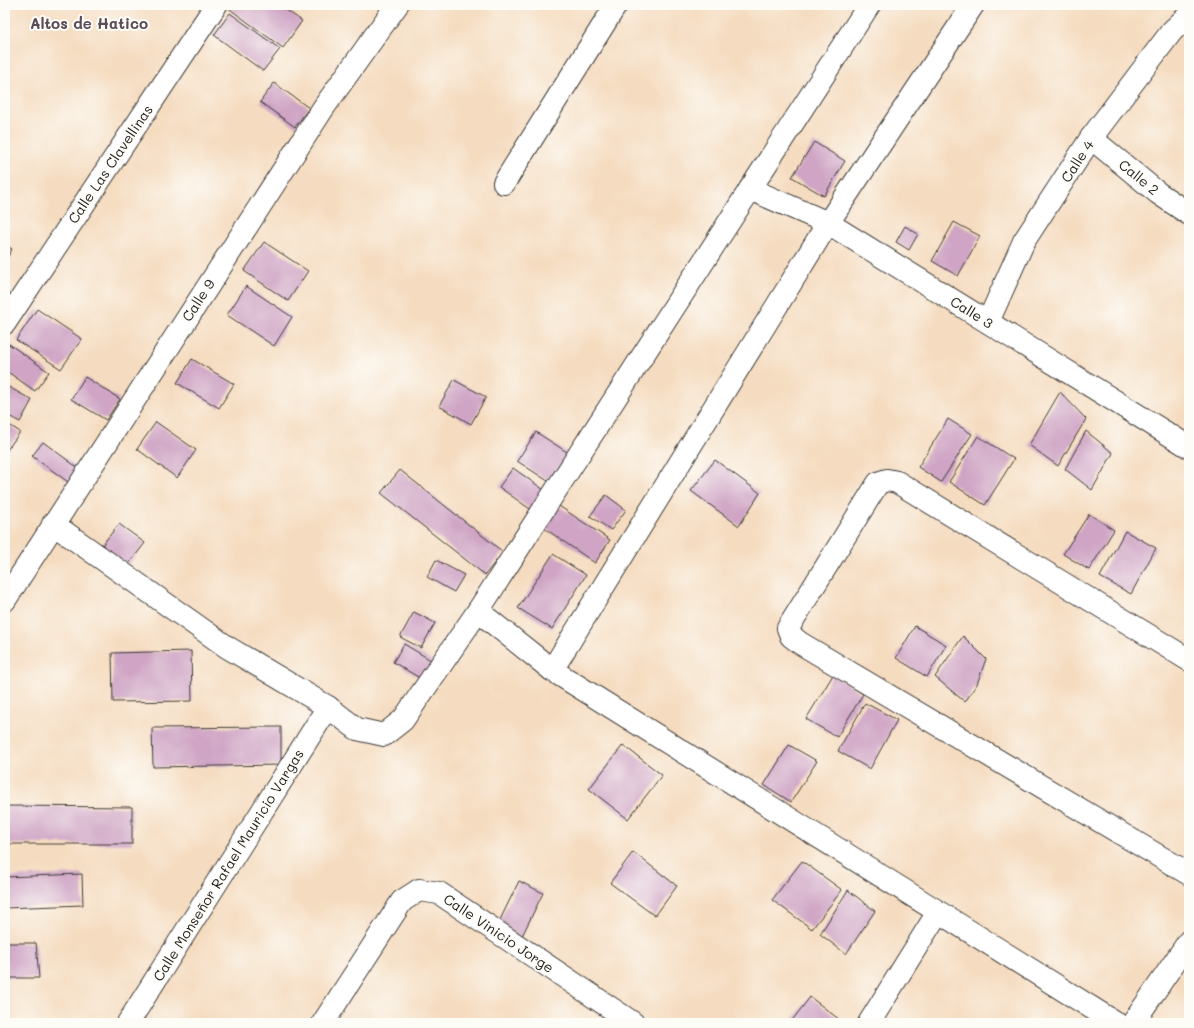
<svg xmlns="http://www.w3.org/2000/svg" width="1194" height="1028" font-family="Mali,sans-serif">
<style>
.building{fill:#cfa4c5}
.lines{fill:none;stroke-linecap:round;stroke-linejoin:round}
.minor-casing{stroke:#3d3935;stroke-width:24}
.minor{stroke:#fff;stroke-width:22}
.labels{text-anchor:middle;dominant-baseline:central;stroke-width:4;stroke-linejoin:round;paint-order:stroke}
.street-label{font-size:14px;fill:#1c1c1c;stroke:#fdfcf7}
.neighbourhood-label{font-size:15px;font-weight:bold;fill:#5b4c57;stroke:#fdfcf7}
</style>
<rect width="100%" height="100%" fill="#fdfcf7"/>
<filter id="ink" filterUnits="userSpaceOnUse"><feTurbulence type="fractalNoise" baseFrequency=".025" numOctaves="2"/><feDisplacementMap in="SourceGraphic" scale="8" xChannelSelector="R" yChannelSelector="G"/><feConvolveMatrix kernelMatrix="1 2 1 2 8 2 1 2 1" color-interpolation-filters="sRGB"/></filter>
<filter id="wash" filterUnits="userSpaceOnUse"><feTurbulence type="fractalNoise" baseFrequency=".012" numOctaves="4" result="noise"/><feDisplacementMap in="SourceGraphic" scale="16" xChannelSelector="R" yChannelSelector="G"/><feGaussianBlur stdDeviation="0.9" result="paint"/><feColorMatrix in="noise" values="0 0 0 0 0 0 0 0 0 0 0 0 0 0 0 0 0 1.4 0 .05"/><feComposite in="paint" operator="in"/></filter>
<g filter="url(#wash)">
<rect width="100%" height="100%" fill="#f5dcc0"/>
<g id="blocks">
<g class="building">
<path d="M229 5H279L302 21 283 48 227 7Z"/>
<path d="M230 13 280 49 263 71 214 35Z"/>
<path d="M274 83 309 108 295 127 260 102Z"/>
<path d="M814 142 845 161 824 196 792 177Z"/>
<path d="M954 222 980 236 958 276 932 261Z"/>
<path d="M905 226 918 234 909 250 896 242Z"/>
<path d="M264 242 308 271 288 301 244 271Z"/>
<path d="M5 245 12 249 5 262Z"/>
<path d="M246 286 292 317 274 346 227 315Z"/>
<path d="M37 309 82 339 61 369 16 340Z"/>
<path d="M9 344 49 372 35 391 5 370V350Z"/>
<path d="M192 359 234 384 219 408 177 383Z"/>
<path d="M85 377 120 399 106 420 71 399Z"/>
<path d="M454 380 486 397 471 424 439 406Z"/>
<path d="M5 385 32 400 20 422 5 414Z"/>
<path d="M1060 392 1086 419 1058 466 1029 445Z"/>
<path d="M948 419 972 434 941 482 918 467Z"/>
<path d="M5 422 20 432 5 453Z"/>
<path d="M156 422 196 450 177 478 137 449Z"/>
<path d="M1086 431 1113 453 1092 490 1065 469Z"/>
<path d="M536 432 570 454 551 483 517 461Z"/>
<path d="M978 436 1014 459 985 505 949 482Z"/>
<path d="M43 442 81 470 71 484 32 456Z"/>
<path d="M715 460 760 493 739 526 691 491Z"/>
<path d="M513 468 544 490 530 509 499 487Z"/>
<path d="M400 470 503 552 485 575 381 493Z"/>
<path d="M606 495 626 510 611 530 590 516Z"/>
<path d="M559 506 610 540 595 563 544 528Z"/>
<path d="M1089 514 1114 530 1089 570 1063 554Z"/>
<path d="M119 524 145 543 128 565 102 545Z"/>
<path d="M1125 531 1156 548 1131 594 1100 577Z"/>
<path d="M553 554 586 575 552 629 518 608Z"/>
<path d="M436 560 464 575 454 592 427 577Z"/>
<path d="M414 612 435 623 421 648 400 637Z"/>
<path d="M915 626 946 645 927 677 896 658Z"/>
<path d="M963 636 986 659 977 684 965 702 935 677Z"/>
<path d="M404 644 439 665 428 683 393 662Z"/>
<path d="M191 651 192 701 113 702 112 653Z"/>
<path d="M833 675 863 694 837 737 806 719Z"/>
<path d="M865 703 897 720 870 769 838 751Z"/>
<path d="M281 727V765L153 767 152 728Z"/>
<path d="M623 745 662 775 628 819 589 789Z"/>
<path d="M789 745 817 761 791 802 764 785Z"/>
<path d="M6 806 132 807V844H7Z"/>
<path d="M633 852 677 886 655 916 610 883Z"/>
<path d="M802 861 842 890 812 929 772 900Z"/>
<path d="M82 874 83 905 5 908V877Z"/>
<path d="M519 881 543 893 521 938 497 926Z"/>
<path d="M848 890 875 911 846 954 820 934Z"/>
<path d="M5 943H36L39 978H5Z"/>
<path d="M810 997 844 1023H790Z"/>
</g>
</g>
</g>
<g filter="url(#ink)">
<use href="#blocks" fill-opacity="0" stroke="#3d3935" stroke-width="1"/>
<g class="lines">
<g class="minor-casing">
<g id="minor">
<path d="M1091 138 1158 193 1189 214"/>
<path d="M504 183 616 5"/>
<path d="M750 189 828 223 1189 447"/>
<path d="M988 322 1024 241 1091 138 1172 31 1189 15"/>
<path d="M5 323 216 5"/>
<path d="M53 524 227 647 328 707 357 729 384 735 403 720 478 611 869 5"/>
<path d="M5 600 324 107 397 5"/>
<path d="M478 611 552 670 1116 1023"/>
<path d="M1189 660 897 482 887 480 878 483 788 628 791 636 800 643 1189 874"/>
<path d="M552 670 828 223 973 5"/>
<path d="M128 1023 328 707"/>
<path d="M323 1023 402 901 419 890 439 893 633 1023"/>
<path d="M869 1023 938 912"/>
<path d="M1133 1023 1189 941"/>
</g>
</g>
<use href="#minor" class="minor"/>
</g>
</g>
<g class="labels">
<g class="street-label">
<text transform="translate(1077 161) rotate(-57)">Calle 4</text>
<text transform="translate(110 164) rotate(-56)">Calle Las Clavellinas</text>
<text transform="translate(1139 177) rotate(39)">Calle 2</text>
<text transform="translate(198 300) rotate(-57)">Calle 9</text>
<text transform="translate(972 312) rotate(32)">Calle 3</text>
<text transform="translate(228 865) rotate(-58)">Calle Monseñor Rafael Mauricio Vargas</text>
<text transform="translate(499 933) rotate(34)">Calle Vinicio Jorge</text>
</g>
<g class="neighbourhood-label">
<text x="89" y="23">Altos de Hatico</text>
</g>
</g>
<rect width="1194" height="1028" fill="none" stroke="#fdfcf7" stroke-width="20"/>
</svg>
